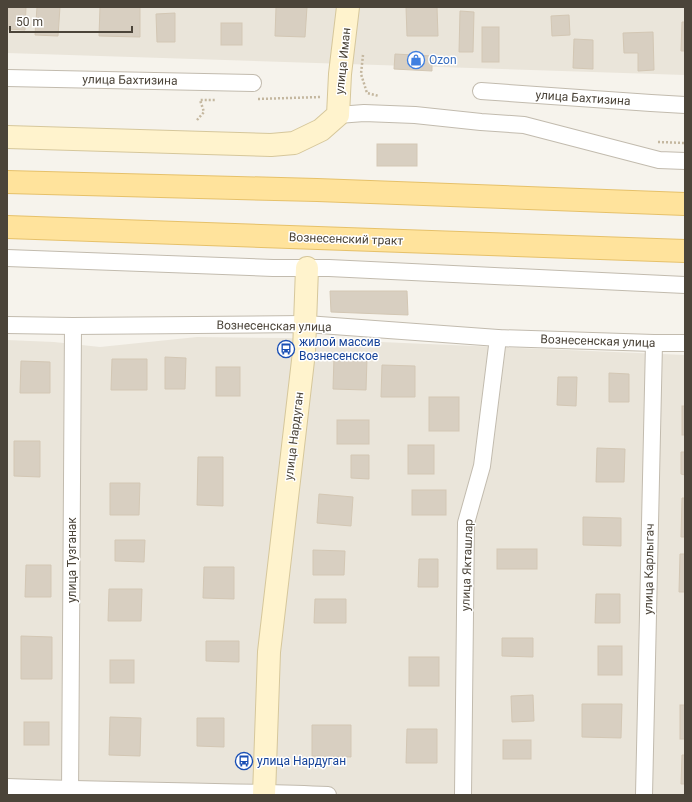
<svg xmlns="http://www.w3.org/2000/svg" width="692" height="802" font-family="Roboto,sans-serif">
<style>
.residential{fill:#eae5da}
.building{fill:#d8cfc1;stroke:#d3c7b4}
.lines{fill:none;stroke-linecap:round;stroke-linejoin:round}
.street-casing{stroke:#c2bbae;stroke-width:18}
.secondary-casing{stroke:#d6c79b;stroke-width:24}
.primary-casing{stroke:#e6c16a;stroke-width:24}
.path{stroke:#c4b79f;stroke-width:2.5;stroke-dasharray:2 2;stroke-linecap:butt}
.street{stroke:#fff;stroke-width:16}
.secondary{stroke:#fff3cd;stroke-width:22}
.primary{stroke:#ffe39c;stroke-width:22}
.labels{text-anchor:middle;dominant-baseline:central;stroke-width:3;stroke-linejoin:round;paint-order:stroke}
.shop-label{font-size:12px;fill:#366cbe;stroke:#fff;text-anchor:start}
.street-label{font-size:12px;fill:#4b4439;stroke:#fff}
.transit-label{font-size:12px;fill:#164399;stroke:#fff;text-anchor:start}
</style>
<rect width="100%" height="100%" fill="#f6f3ec"/>
<g class="residential">
<path d="M7 7H685V75L7 53Z"/>
<path d="M197 337 287 338 685 355V795H7V340L54 342 100 347Z"/>
</g>
<g class="building">
<path d="M7 7H26L25 30 7 29Z"/>
<path d="M37 7H60L58 36 35 35Z"/>
<path d="M100 7H140V37L99 36Z"/>
<path d="M276 7H307L305 37 275 36Z"/>
<path d="M406 7H437L438 36H407Z"/>
<path d="M460 11 474 12 473 52H459Z"/>
<path d="M175 13V42H157L156 14Z"/>
<path d="M569 15 570 35 552 36 551 16Z"/>
<path d="M682 22H685V51H681Z"/>
<rect x="221" y="23" width="21" height="22"/>
<rect x="482" y="27" width="17" height="35"/>
<path d="M653 32 654 70 638 71V53H624L623 33Z"/>
<path d="M574 39 593 40V69L573 68Z"/>
<path d="M395 54 432 56V71L394 69Z"/>
<rect x="377" y="144" width="40" height="22"/>
<path d="M330 291H407L408 315 331 312Z"/>
<path d="M165 357 186 358 185 389H165Z"/>
<path d="M334 357 367 358 366 390 333 389Z"/>
<path d="M112 359H147V390H111Z"/>
<path d="M21 361 50 362V393H20Z"/>
<path d="M382 365 415 366V397H381Z"/>
<rect x="216" y="367" width="24" height="29"/>
<path d="M609 373 629 374V402H609Z"/>
<path d="M558 377H577L576 406 557 405Z"/>
<rect x="429" y="397" width="30" height="34"/>
<rect x="682" y="406" width="3" height="29"/>
<rect x="337" y="420" width="32" height="24"/>
<path d="M14 441H40V477L14 476Z"/>
<rect x="408" y="445" width="26" height="29"/>
<path d="M597 448 625 449 624 482H596Z"/>
<path d="M681 452H685V475L681 474Z"/>
<path d="M351 455H369V479L351 478Z"/>
<path d="M198 457H223V506L197 505Z"/>
<path d="M110 483H140L139 515H110Z"/>
<rect x="412" y="490" width="34" height="25"/>
<path d="M319 494 353 497 351 526 317 523Z"/>
<path d="M682 498H685V537H681Z"/>
<path d="M583 517 621 518V546L583 545Z"/>
<path d="M115 540H145L144 562 115 561Z"/>
<rect x="497" y="549" width="40" height="20"/>
<path d="M313 550 345 551 344 575H313Z"/>
<path d="M680 554H685V592H679Z"/>
<path d="M419 559H438V587H418Z"/>
<path d="M26 565H51V597H25Z"/>
<path d="M204 567H234V599L203 598Z"/>
<path d="M109 589H142L141 621H108Z"/>
<path d="M596 594H620V623H595Z"/>
<path d="M315 599H346V623H314Z"/>
<path d="M21 636 52 637V679H21Z"/>
<path d="M502 638H533V657L502 656Z"/>
<path d="M206 641H239V662L206 661Z"/>
<rect x="598" y="646" width="24" height="29"/>
<rect x="409" y="657" width="30" height="29"/>
<rect x="110" y="660" width="24" height="23"/>
<path d="M533 695 534 721 512 722 511 696Z"/>
<path d="M582 704H622L621 738 582 737Z"/>
<rect x="680" y="705" width="5" height="34"/>
<path d="M110 717 141 718 140 756 109 755Z"/>
<path d="M197 718H224V747L197 746Z"/>
<rect x="24" y="722" width="25" height="23"/>
<path d="M312 725H351V757L312 756Z"/>
<path d="M407 729H437V763H406Z"/>
<rect x="503" y="740" width="28" height="19"/>
<path d="M682 755H685V784H681Z"/>
</g>
<g class="lines">
<g class="street-casing">
<g id="street">
<path d="M7 78 253 83"/>
<path d="M481 91 651 103 685 105"/>
<path d="M338 115 364 113 415 115 481 122 524 125 659 160 685 161"/>
<path d="M7 258 273 268H329L685 285"/>
<path d="M7 325 73 326 306 324 498 338 654 343H685"/>
<path d="M7 787C114 791 221 791 328 795"/>
<path d="M70 795 73 326"/>
<path d="M463 795 466 523 482 466 498 338"/>
<path d="M644 795 654 343"/>
</g>
</g>
<g class="secondary-casing">
<g id="secondary">
<path d="M7 137 271 145 294 143 321 130 338 115 340 74 348 7"/>
<path d="M264 795 269 652 304 352 307 268"/>
</g>
</g>
<g class="primary-casing">
<g id="primary">
<path d="M7 182 317 190 685 204"/>
<path d="M7 227 685 251"/>
</g>
</g>
<g class="path">
<path d="M363 55 361 74 367 93 379 96"/>
<path d="M258 99 320 97"/>
<path d="M197 120 204 112 200 100H215"/>
<path d="M658 142 685 143"/>
</g>
<use href="#street" class="street"/>
<use href="#secondary" class="secondary"/>
<use href="#primary" class="primary"/>
</g>
<defs>
<g id="shop-ring" transform="scale(0.9)"><circle r="9.5" fill="#fff" stroke="#3f7fe0" stroke-width="1.5"/><path d="M-5-2.5h2.3a2.7 3.5 0 0 1 5.4 0H5L5.5 6h-11ZM-1.5-2.5h3a1.5 2.3 0 0 0-3 0Z" fill="#3f7fe0"/></g>
<g id="bus-ring" transform="scale(0.9)"><circle r="9.5" fill="#fff" stroke="#1a4fb4" stroke-width="1.5"/><path d="M-5-6H5V4H4V6H2V4H-2V6H-4V4H-5ZM-3.5-4V0h7V-4ZM-3.5 1.2v1.5H-2V1.2ZM2 1.2v1.5H3.5V1.2Z" fill="#1a4fb4"/></g>
</defs>
<g fill-rule="evenodd">
<use href="#shop-ring" x="416" y="60"/>
<use href="#bus-ring" x="286" y="349"/>
<use href="#bus-ring" x="244" y="761"/>
</g>
<g class="labels">
<g class="shop-label">
<text x="429" y="60">Ozon</text>
</g>
<g class="street-label">
<text transform="translate(343 61) rotate(-84)">улица Иман</text>
<text transform="translate(130 80) rotate(1)">улица Бахтизина</text>
<text transform="translate(583 98) rotate(4)">улица Бахтизина</text>
<text transform="translate(346 239) rotate(2)">Вознесенский тракт</text>
<text transform="translate(274 326) rotate(1)">Вознесенская улица</text>
<text transform="translate(598 341) rotate(2)">Вознесенская улица</text>
<text transform="translate(294 436) rotate(-83)">улица Нардуган</text>
<text transform="translate(72 560) rotate(-90)">улица Тузганак</text>
<text transform="translate(467 565) rotate(-88)">улица Якташлар</text>
<text transform="translate(649 569) rotate(-89)">улица Карлыгач</text>
</g>
<g class="transit-label">
<text x="299" y="342">жилой массив<tspan x="299" dy="14">Вознесенское</tspan></text>
<text x="257" y="761">улица Нардуган</text>
</g>
</g>
<rect width="692" height="802" fill="none" stroke="#4b4439" stroke-width="16"/>
<path d="M10 26v6h122v-6" fill="none" stroke="#4b4439" stroke-width="2"/>
<text x="16" y="26" font-size="12" fill="#4b4439" stroke="#ffffff" stroke-width="3" paint-order="stroke">50 m</text>
</svg>
